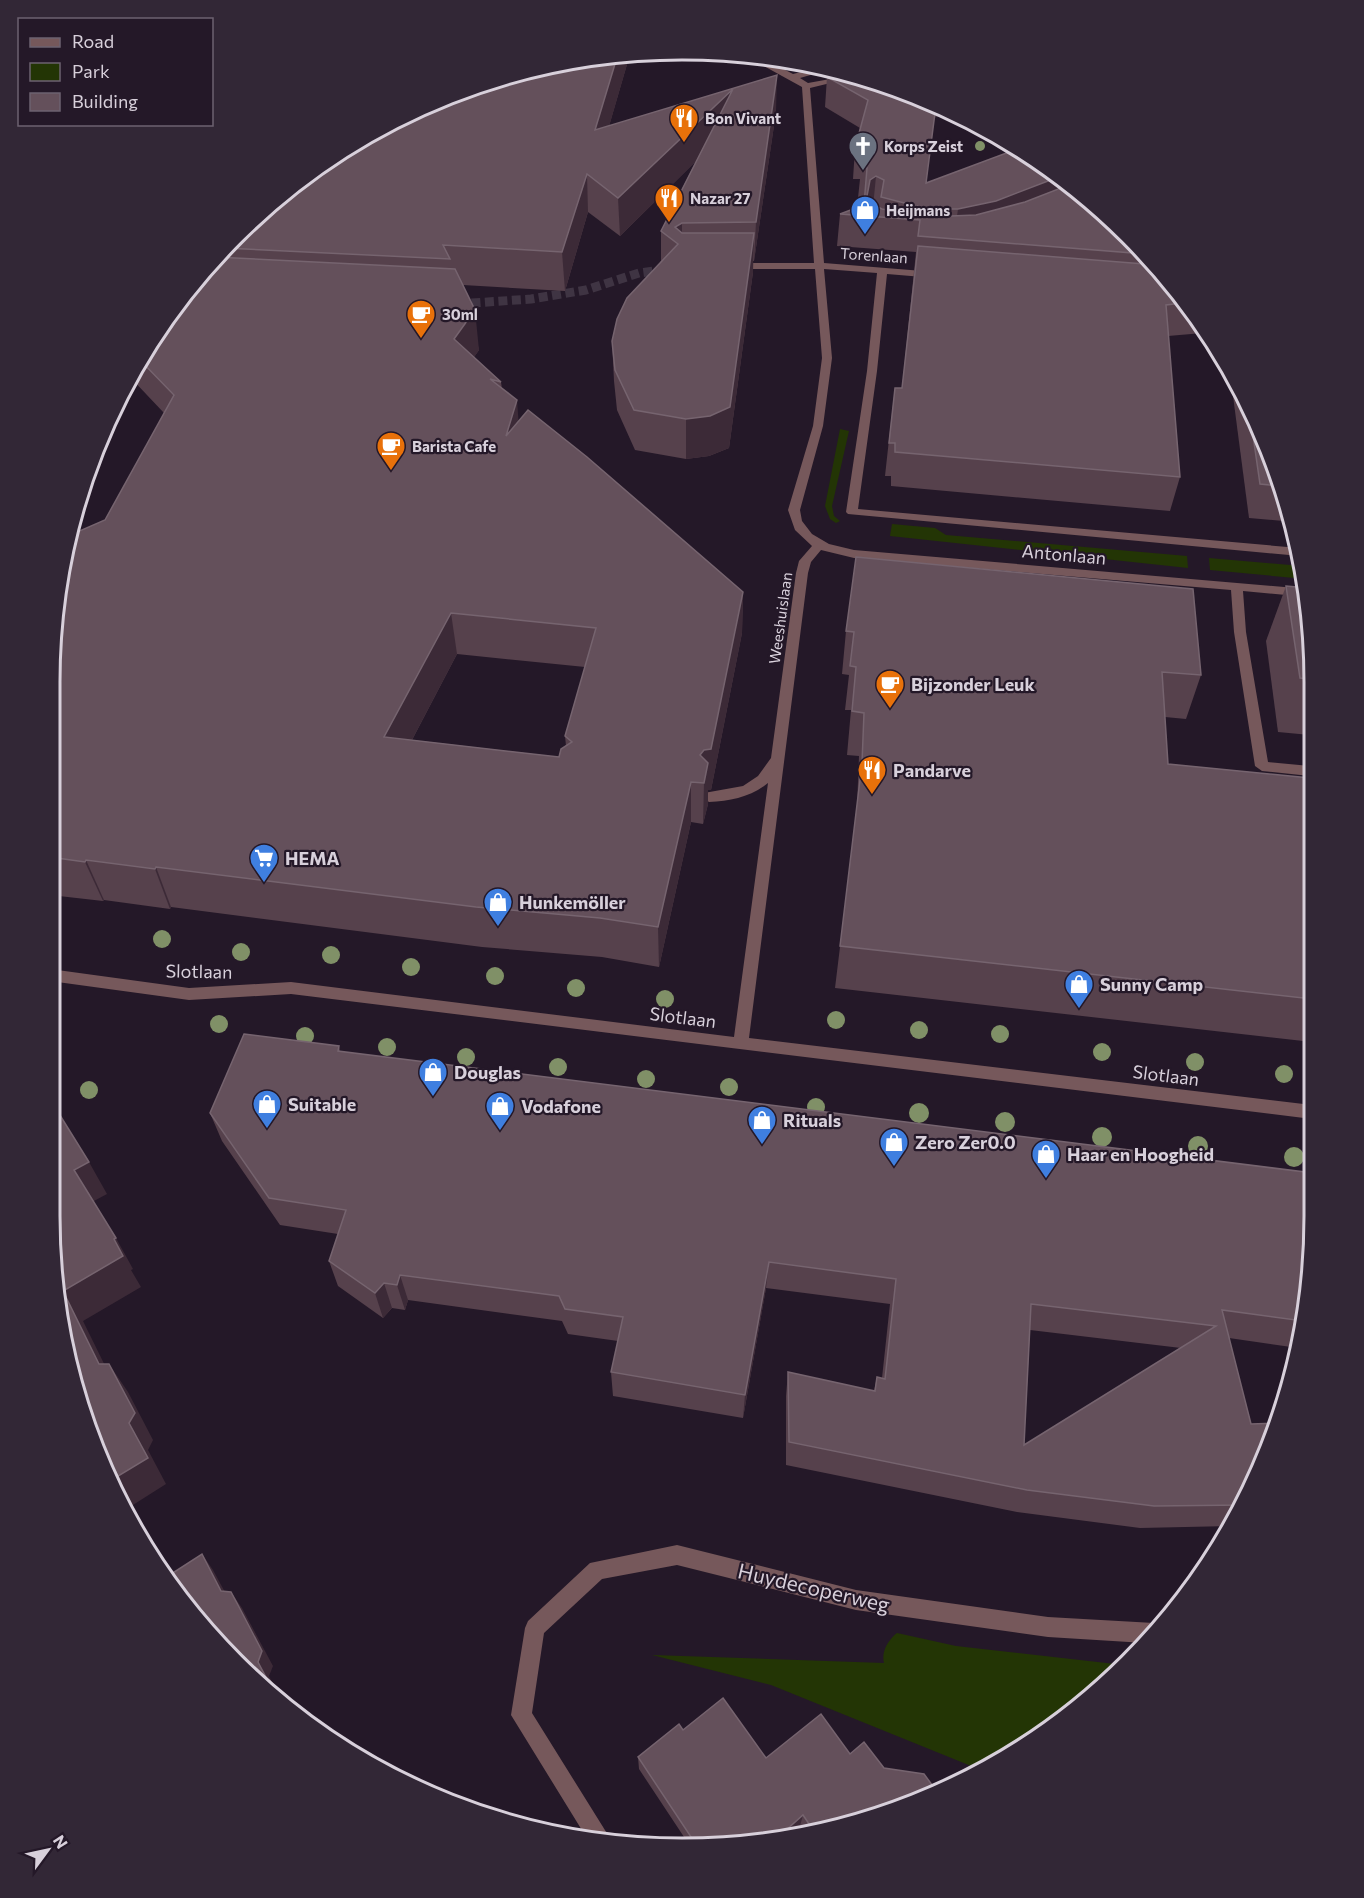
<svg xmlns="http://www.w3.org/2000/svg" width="1364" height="1898" font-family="Commissioner,sans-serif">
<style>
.green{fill:#233505}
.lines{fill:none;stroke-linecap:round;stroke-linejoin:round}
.minor-tunnel-far1{stroke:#3f3443;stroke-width:9;stroke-dasharray:9 4.5;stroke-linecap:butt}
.minor-tunnel{stroke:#3f3443;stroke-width:11;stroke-dasharray:11 6;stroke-linecap:butt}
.minor{fill:#76585b;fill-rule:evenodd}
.tree{fill:#809067}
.wall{fill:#56414c;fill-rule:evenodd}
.shaded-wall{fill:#3c2a37}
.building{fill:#64505b;stroke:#76646f;stroke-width:1.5;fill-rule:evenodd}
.labels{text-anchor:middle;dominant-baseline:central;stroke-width:4.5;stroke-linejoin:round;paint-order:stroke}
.far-poi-label{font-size:15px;font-weight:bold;fill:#d8d0db;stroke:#241828;text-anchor:start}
.far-street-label{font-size:15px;fill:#d8d0db;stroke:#241828}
.street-label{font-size:18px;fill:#d8d0db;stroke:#241828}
.poi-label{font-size:18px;font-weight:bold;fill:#d8d0db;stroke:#241828;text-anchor:start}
.near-street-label{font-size:21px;fill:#d8d0db;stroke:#241828}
.rim{fill:none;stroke:#d8d0db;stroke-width:3}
</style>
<rect width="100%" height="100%" fill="#241828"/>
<g class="green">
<path d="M840 429 849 431 832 506 834 516 840 521 836 523 830 519 825 506Z"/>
<path d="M892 524 935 528 946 535 1187 556 1188 568 890 536Z"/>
<path d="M1209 558 1302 566 1305 579 1210 570Z"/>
<path d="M897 1633 956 1646 1124 1665C1080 1711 1037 1740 981 1770L771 1685 652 1655 884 1663C881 1652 888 1640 897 1633Z"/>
</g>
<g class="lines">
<path class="minor-tunnel-far1" d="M458 304 531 299 586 290 639 273 671 269"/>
<path class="minor-tunnel" d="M458 304 465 303"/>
<g class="minor">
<path d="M749 55 760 57 793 74 821 67 831 69 800 78 808 83 847 76 851 78 810 88 824 263 935 272 940 275 935 278 887 274 877 371 858 509 1299 548 1300 556 848 514 846 512 867 371 877 273 824 269 832 358 823 426 800 510 802 521 812 534 829 544 854 550 1307 589 1308 597 1243 591 1246 632 1268 762 1310 766V776L1262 771 1255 766 1234 632 1231 590 854 558 821 550 811 562 808 573 749 1038 1312 1105V1119L291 994 189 1000 50 981V969L189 988 291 982 734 1037 768 783C751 797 731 801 709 802L702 797 704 793 743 786 758 776 771 758 796 573 799 561 812 546 795 530 788 510 813 426 822 358 815 269H734L729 266 734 263H814L802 87 749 58Z"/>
<path d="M677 1545 856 1590 1048 1617 1154 1623 1161 1626 1145 1643 1048 1637 856 1610 677 1565 602 1579 544 1633 532 1713 613 1843 588 1840 511 1715 525 1628 528 1621 590 1563Z"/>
</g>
</g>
<g class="tree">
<circle cx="980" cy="146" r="5"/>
<circle cx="162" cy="939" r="9"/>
<circle cx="241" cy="952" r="9"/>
<circle cx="331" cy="955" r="9"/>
<circle cx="411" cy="967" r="9"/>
<circle cx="495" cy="976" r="9"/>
<circle cx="576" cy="988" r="9"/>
<circle cx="665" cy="999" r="9"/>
<circle cx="836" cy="1020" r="9"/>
<circle cx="219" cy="1024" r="9"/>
<circle cx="919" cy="1030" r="9"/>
<circle cx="1000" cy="1034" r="9"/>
<circle cx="305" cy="1036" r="9"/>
<circle cx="387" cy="1047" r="9"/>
<circle cx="1102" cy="1052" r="9"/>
<circle cx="466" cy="1057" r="9"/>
<circle cx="1195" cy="1062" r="9"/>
<circle cx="558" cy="1067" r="9"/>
<circle cx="1284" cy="1074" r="9"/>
<circle cx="646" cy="1079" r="9"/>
<circle cx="729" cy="1087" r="9"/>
<circle cx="89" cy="1090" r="9"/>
<circle cx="816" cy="1107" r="9"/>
<circle cx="919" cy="1113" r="10"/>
<circle cx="1005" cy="1122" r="10"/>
<circle cx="1102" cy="1137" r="10"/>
<circle cx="1198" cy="1146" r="10"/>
<circle cx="1294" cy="1157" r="10"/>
</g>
<g class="wall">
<path d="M630 54 609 126 776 112 754 261H753V272L729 448 709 456 686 459 635 450 617 410 614 381 612 341 661 261V231L696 161 620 236 588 212 565 291 463 285 479 350 474 357 501 382 502 389 518 421 743 592 742 633 711 790H708V804L703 824 691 822 659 967 602 957 482 947 171 907 170 909 104 900 103 901 50 895V682L105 520 164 413 129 376 134 365 206 265 265 206 600 55ZM457 654 585 667 565 736 566 746 559 757 412 740Z"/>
<path d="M827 77 934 118 926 182 1067 180 1158 265 1203 333 1168 336 1180 477 1170 511 891 486V476H885L891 421 895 388H902L916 252 837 246 840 214 864 205V199L858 198 860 179H853L855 148 860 128 825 107Z"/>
<path d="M1230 373 1249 403 1294 522 1249 518Z"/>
<path d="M1286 586 1309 599 1310 735 1278 732 1266 641Z"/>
<path d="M846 631 1201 675 1186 719 1165 717 1168 764 1310 778 1312 1042 835 988 857 807 859 756 847 755 851 710H845L849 675 842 674Z"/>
<path d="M339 1046 340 1051 1313 1257 1298 1348 1229 1338 1249 1496 1231 1526 1140 1528 1017 1512 786 1465V1396L788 1372 874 1391 877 1377 882 1378 890 1304 766 1288 743 1418 613 1396 611 1372 618 1341 568 1334 562 1321 408 1300 405 1310 392 1308 383 1318 338 1286 329 1261 338 1234 280 1225 222 1141 210 1113ZM1030 1330 1181 1348 1024 1445Z"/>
<path d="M683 1730 766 1758 850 1754 884 1768 924 1800 804 1832 800 1826 764 1843H688L639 1769 638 1757Z"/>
</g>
<g class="shaded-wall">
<path d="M618 54H630L597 168 595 130Z"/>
<path d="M777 75 776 112 754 261 756 222Z"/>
<path d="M733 89 732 126 620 236 618 198Z"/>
<path d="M936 105 953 111 934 118 922 214Z"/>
<path d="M587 174 588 212 565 291 562 252Z"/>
<path d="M876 176 873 207 866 201 870 180Z"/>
<path d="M1061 176 1067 180 1084 196 954 239 958 209Z"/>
<path d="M682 223V262L675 227Z"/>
<path d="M754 233 753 272 729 448 709 456 686 459V419Z"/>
<path d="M475 310 479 350 459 379 454 339Z"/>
<path d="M517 400 520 441 506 436Z"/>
<path d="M743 592 742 633 711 790H708V804L703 824 704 783 700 755Z"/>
<path d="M451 613 457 654 392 778 384 737Z"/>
<path d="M691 782V822L659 967 658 927Z"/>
<path d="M86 860 104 900 103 901 85 862Z"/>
<path d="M156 867 171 907 170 909 155 869Z"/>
<path d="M89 1162 107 1194 92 1202 74 1170Z"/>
<path d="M116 1238 133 1269 131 1270 141 1287 83 1321 118 1392 99 1364 63 1291 114 1239Z"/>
<path d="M769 1262 766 1288 743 1418 745 1395Z"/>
<path d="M400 1275 408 1300 405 1310 397 1285Z"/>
<path d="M384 1283 392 1308 383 1318 375 1293Z"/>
<path d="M109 1364 128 1392 153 1440 148 1450 166 1484 125 1510 110 1481 129 1423Z"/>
<path d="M202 1554 213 1570 233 1607 221 1591Z"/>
<path d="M231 1592 242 1608 273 1666 269 1676 283 1704 278 1700 258 1662Z"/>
<path d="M803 1815 800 1826 788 1837 775 1840Z"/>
</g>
<g class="building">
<path d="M618 54 595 130 777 75 756 222 682 223 675 227 682 233H754L730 407 710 416 686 419 634 410 615 370 612 341 617 319 627 298 678 244 661 231 733 89 618 198 587 174 562 252 443 245 450 259 224 248 265 206 366 134 479 83 600 55Z"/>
<path d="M845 71 936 105 926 183 1017 149 1061 176 996 201 958 209H938L916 206 881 197 884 180 876 176 870 180 866 201 882 209 925 217 976 215 1025 202 1071 184 1146 254 918 236 920 220 840 214 864 205 867 168 861 167 865 149 855 148 868 100 827 77Z"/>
<path d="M918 246 1157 265 1183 303 1166 305 1180 477 895 452V443H889L895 388H902Z"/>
<path d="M214 257 455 269 475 310 454 339 501 382 490 379 517 400 506 436 528 410 587 457 743 592 711 749 704 750 700 755 708 763 704 783 691 782 658 927 600 918 476 907 156 867 155 869 86 860 85 862 50 857V682L62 558 68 536 105 520 174 395 139 359 206 265ZM451 613 596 628 565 736 572 742 561 749 559 757 384 737Z"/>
<path d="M1248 401 1249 403 1281 486 1260 484Z"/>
<path d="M856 557 1193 589 1201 675 1162 672 1168 764 1310 778 1312 999 840 946 862 763 864 713 852 711 856 667 850 666 854 632 846 631Z"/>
<path d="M1286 586 1307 588 1309 599 1310 679 1300 678Z"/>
<path d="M244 1034 339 1046 338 1051 1313 1173V1257L1303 1321 1222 1310 1251 1424 1277 1423 1249 1496 1244 1505 1154 1506 1027 1490 789 1442 788 1372 875 1391 877 1377 885 1379 896 1279 769 1262 745 1395 611 1372 623 1317 565 1309 559 1296 400 1275 397 1285 384 1283 375 1293 329 1261 346 1210 269 1198 210 1113ZM1031 1304 1216 1326 1024 1445Z"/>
<path d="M58 1112 89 1162 74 1170 116 1238 114 1239 123 1256 63 1291 99 1364H109L135 1413 129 1423 148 1458 110 1481 98 1458 71 1380 50 1216V1116Z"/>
<path d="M202 1554 221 1591 231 1592 238 1605 262 1651 258 1662 278 1700 265 1691 165 1578Z"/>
<path d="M723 1698 766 1758 821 1714 850 1754 864 1742 884 1768 924 1774 938 1793 924 1800 813 1830 803 1815 775 1840 764 1843H695L638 1757 679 1724 683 1730Z"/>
</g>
<defs>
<g id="restaurant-pin" transform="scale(1.5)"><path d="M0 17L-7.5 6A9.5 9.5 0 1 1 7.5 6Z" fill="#e8710a" stroke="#241828"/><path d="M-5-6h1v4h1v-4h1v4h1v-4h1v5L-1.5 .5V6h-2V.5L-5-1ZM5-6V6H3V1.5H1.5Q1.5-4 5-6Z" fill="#fff"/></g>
<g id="church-pin" transform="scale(1.5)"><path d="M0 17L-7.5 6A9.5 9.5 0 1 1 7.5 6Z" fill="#6b7280" stroke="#241828"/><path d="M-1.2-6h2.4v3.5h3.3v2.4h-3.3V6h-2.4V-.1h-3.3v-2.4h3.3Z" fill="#fff"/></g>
<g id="shop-pin" transform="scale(1.5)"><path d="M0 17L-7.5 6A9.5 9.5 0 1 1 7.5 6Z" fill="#3f7fe0" stroke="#241828"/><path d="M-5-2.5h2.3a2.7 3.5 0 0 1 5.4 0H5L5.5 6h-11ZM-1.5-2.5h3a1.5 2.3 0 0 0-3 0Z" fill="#fff"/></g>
<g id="cafe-pin" transform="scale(1.5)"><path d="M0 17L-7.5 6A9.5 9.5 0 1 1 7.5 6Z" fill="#e8710a" stroke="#241828"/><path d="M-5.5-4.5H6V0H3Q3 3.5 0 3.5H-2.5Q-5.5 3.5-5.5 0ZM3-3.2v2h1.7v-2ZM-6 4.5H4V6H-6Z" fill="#fff"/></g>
<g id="supermarket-pin" transform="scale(1.5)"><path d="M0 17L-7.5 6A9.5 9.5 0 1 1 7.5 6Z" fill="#3f7fe0" stroke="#241828"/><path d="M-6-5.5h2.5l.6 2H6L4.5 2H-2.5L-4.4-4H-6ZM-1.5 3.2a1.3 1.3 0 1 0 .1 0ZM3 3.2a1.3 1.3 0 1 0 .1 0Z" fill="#fff"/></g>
</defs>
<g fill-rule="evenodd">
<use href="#restaurant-pin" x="684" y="118"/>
<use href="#church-pin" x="863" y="146"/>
<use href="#restaurant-pin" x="669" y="198"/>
<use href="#shop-pin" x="865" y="210"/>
<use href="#cafe-pin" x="421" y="314"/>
<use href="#cafe-pin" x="391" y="446"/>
<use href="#cafe-pin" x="890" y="684"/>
<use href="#restaurant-pin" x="872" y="770"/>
<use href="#supermarket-pin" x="264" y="858"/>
<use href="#shop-pin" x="498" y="902"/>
<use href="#shop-pin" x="1079" y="984"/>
<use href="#shop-pin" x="433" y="1072"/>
<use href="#shop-pin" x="267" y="1104"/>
<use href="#shop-pin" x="500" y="1106"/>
<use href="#shop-pin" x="762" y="1120"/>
<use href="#shop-pin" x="894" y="1142"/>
<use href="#shop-pin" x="1046" y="1154"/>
</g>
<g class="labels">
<g class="far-poi-label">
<text x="705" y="118">Bon Vivant</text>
<text x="884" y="146">Korps Zeist</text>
<text x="690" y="198">Nazar 27</text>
<text x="886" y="210">Heijmans</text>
<text x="442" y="314">30ml</text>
<text x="412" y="446">Barista Cafe</text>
</g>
<g class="far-street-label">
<text transform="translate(874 255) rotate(4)">Torenlaan</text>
<text transform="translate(780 618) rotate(-82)">Weeshuislaan</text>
</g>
<g class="street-label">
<text transform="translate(1064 554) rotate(5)">Antonlaan</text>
<text transform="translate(199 971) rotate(1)">Slotlaan</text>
<text transform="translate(683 1017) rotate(7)">Slotlaan</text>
<text transform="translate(1166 1075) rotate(7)">Slotlaan</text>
</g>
<g class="poi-label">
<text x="911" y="684">Bijzonder Leuk</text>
<text x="893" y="770">Pandarve</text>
<text x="285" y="858">HEMA</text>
<text x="519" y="902">Hunkemöller</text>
<text x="1100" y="984">Sunny Camp</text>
<text x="454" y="1072">Douglas</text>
<text x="288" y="1104">Suitable</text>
<text x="521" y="1106">Vodafone</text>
<text x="783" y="1120">Rituals</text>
<text x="915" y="1142">Zero Zer0.0</text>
<text x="1067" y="1154">Haar en Hoogheid</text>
</g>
<g class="near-street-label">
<text transform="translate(814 1587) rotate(13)">Huydecoperweg</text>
</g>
</g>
<path d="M0 0H1364V1898H0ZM682 60H682A622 622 0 0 1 1304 682V1216A622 622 0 0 1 682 1838H682A622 622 0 0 1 60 1216V682A622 622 0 0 1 682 60Z" fill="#322736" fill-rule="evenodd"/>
<path class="rim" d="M682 60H682A622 622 0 0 1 1304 682V1216A622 622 0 0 1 682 1838H682A622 622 0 0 1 60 1216V682A622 622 0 0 1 682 60Z"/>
<rect x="18" y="18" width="195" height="108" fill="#241828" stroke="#6c6270" stroke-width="1.5"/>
<rect x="30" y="38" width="30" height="9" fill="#76585b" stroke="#6c6270" stroke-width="1.5"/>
<text x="72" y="48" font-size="18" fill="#d8d0db">Road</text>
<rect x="30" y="63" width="30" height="18" fill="#233505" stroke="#6c6270" stroke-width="1.5"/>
<text x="72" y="78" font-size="18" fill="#d8d0db">Park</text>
<rect x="30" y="93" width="30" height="18" fill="#64505b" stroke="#6c6270" stroke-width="1.5"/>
<text x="72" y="108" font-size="18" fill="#d8d0db">Building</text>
<g transform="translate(48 1850) rotate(57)" stroke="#241828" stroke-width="4.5" paint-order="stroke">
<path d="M0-4.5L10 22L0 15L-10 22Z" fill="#d8d0db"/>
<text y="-9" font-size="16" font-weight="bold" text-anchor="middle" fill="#d8d0db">N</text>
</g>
</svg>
